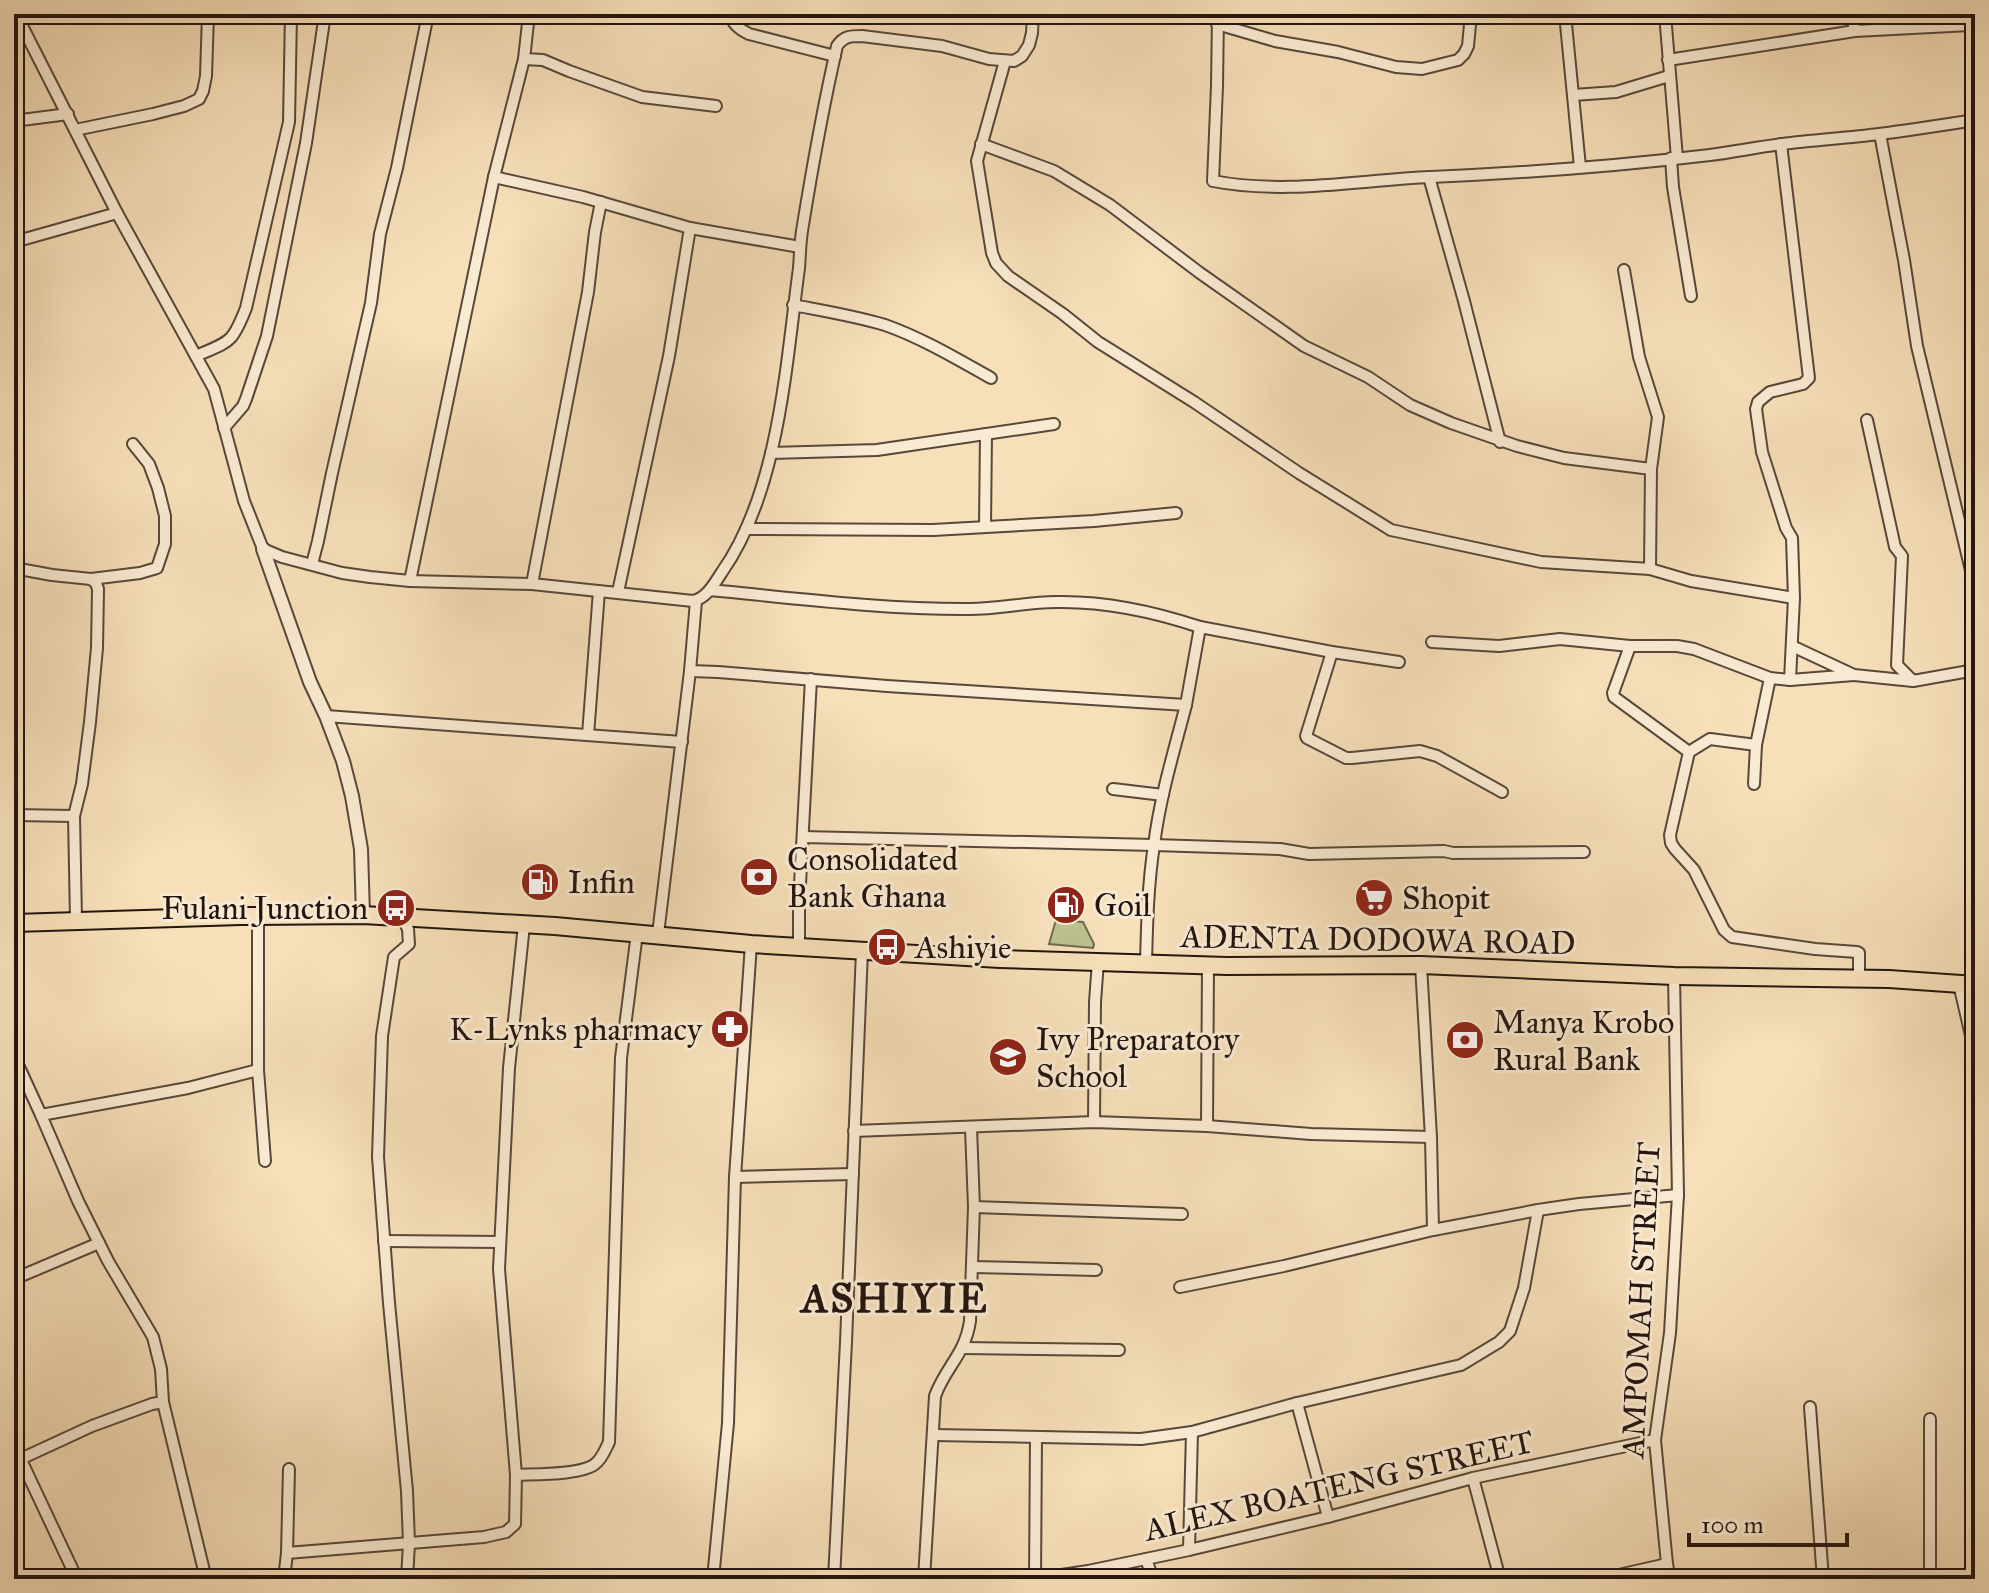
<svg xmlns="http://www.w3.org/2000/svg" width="1989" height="1593" font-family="'IM FELL Great Primer',serif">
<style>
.green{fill:#bdc18f;stroke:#706b4e;stroke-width:2}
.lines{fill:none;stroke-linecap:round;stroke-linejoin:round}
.minor-casing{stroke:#584839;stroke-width:14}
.tertiary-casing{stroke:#584839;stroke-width:16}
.primary-casing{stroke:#23150e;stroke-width:20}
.minor{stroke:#f9ead2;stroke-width:10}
.tertiary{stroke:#f9ead2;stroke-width:12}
.primary{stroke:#f6dfb9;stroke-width:16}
.labels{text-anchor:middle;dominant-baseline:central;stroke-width:6;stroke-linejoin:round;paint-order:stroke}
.poi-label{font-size:32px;fill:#23150e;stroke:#f9ead2;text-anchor:start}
.street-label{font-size:32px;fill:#23150e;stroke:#f9ead2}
.district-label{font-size:40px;font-weight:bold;letter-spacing:2px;fill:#23150e;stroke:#f9ead2}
</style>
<rect width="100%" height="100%" fill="#f6dfb9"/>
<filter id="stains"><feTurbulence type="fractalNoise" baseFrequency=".0025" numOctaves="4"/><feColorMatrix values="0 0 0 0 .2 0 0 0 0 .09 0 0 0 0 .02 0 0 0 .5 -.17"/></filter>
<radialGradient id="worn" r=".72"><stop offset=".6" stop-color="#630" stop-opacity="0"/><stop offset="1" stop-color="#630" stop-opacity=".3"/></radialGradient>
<path class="green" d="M1056 920 1083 922 1094 944 1093 948 1049 944Z"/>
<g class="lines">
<g class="minor-casing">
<g id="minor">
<path d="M16 14 117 213 214 389 244 501 263 549 282 557 342 573 370 577 410 581 532 584 693 601C707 598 714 584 722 572 779 491 786 364 799 268 800 256 800 244 802 231 812 169 823 107 837 46 844 36 850 36 862 36L942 46 989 59 1014 61 1022 56 1029 45 1032 33 1033 14"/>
<path d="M729 14C733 24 739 29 749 34L835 56"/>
<path d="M1218 14 1217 86 1213 181C1285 195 1359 180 1431 177 1524 173 1617 166 1710 155 1734 152 1758 147 1782 144 1814 140 1847 138 1879 134 1911 130 1943 125 1975 120"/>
<path d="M1565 14 1580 167"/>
<path d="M1665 14 1677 158"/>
<path d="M1852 14 1855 31"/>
<path d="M1968 14 1975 49"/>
<path d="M1217 24 1275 41 1338 52 1396 67 1422 69 1458 60 1464 54 1468 46 1471 14"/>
<path d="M524 59 543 60 569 71 642 97 716 106"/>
<path d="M1668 60 1855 31 1970 25"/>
<path d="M1005 61 977 161 992 253 996 263 1008 276 1063 314 1098 342 1194 402 1299 473 1391 530 1541 562 1650 569 1691 581 1794 598"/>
<path d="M1573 95 1616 92 1669 76"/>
<path d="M14 121 68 114"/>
<path d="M75 130 153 114 184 106 199 99 203 91 206 76 208 14"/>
<path d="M1880 134 1904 260 1917 346 1975 587"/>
<path d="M981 144 1054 171 1110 205 1200 273 1304 346 1368 377 1410 405 1451 423 1517 446 1564 458 1651 469"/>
<path d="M1781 144 1809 378 1803 384 1770 392 1758 402 1756 409 1762 452 1786 528 1792 538 1794 598 1790 680"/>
<path d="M1671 158 1673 187 1691 296"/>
<path d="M494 177 583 197 690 228 800 247"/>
<path d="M1429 177 1464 301 1500 442"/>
<path d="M14 242 117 213"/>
<path d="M1624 270 1639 357 1658 417 1651 469 1650 569"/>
<path d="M793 305C824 311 855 316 885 325 922 338 957 359 991 378"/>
<path d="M196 356C230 341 232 344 246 308L289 122 291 14"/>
<path d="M1867 420 1895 547 1902 556 1897 665 1913 681"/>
<path d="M224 428 243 406 246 399 267 336 306 143 325 14"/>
<path d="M771 453 877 450 1054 424"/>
<path d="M985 527 986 434"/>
<path d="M746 529 933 530 1094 521 1176 513"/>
<path d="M312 564 318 541 332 473 371 303 380 234 397 168 428 14"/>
<path d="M14 568 52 575 91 579 96 583 98 589 97 648 90 722 82 784 74 816 76 920"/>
<path d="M91 579 140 573 157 568 165 544V516L158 488 149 464 133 444"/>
<path d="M410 581 494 177 524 59 529 14"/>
<path d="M532 584 588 292 595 232 601 202"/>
<path d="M710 590C794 598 880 609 965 609 995 610 1026 602 1056 602 1104 601 1155 612 1200 627L1186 705"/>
<path d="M618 592 669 356 690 228"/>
<path d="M1200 627 1332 652 1399 662"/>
<path d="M1432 642 1499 646 1560 639 1630 646"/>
<path d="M1792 646 1854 675 1913 681 1975 670"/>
<path d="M1332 652 1306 736 1307 738 1346 758H1352L1420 751 1437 756 1502 792"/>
<path d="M690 671 718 672 887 686 1186 705C1174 751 1160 797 1154 845 1148 884 1147 923 1146 963"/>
<path d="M326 716 682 742"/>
<path d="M588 735 599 591"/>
<path d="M1756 745 1710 739 1689 752 1614 697 1613 693 1630 646H1677L1694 649 1770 678 1790 680 1854 675"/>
<path d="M1689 752 1670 835 1671 843 1675 849 1694 870 1724 930 1732 937 1815 949 1857 952 1859 953V978"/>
<path d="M1754 784 1756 745 1770 678"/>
<path d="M1113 789 1163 795"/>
<path d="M14 815 74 816"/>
<path d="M803 837 1154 845 1280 849 1309 854 1444 851 1453 853 1584 852"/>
<path d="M258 916V1070"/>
<path d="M402 917 408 929 409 944 394 957 382 1036 378 1157 389 1303 407 1491 409 1543 407 1579"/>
<path d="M658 934 690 671 696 601"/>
<path d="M799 947V903L811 679"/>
<path d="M1421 965 1431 1137 1433 1230"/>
<path d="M1959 984 1975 1053"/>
<path d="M14 1056 41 1115 78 1201 108 1261 153 1337 161 1369 163 1402 152 1404 92 1426 14 1462"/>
<path d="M41 1115 188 1088 258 1070 265 1161"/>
<path d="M1094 1122 1095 1002 1098 961"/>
<path d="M1207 1126 1208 966"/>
<path d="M854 1131 1094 1122 1207 1126 1311 1134 1431 1137"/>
<path d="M735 1177 853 1174"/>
<path d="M974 1207 1182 1214"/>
<path d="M384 1241 500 1242"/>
<path d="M973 1267 1096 1270"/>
<path d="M14 1279 99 1243"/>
<path d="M1180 1287 1284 1266 1433 1230 1538 1210 1579 1204 1678 1195"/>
<path d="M963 1348 1119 1350"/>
<path d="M163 1402 206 1579"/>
<path d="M1297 1403 1328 1517"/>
<path d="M1810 1407 1823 1579"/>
<path d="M934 1435 1141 1439 1192 1432 1297 1403 1461 1365 1499 1342 1510 1331 1524 1288 1538 1210"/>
<path d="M21 1460 77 1579"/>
<path d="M289 1469 287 1553 484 1537 506 1532 515 1524 516 1475 499 1269 509 1068 524 925"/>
<path d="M516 1475C534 1474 582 1475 595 1464 602 1459 605 1450 609 1442L621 1058 637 933"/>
<path d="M1473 1478 1500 1579"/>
<path d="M1189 1550 1192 1432"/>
<path d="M1146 1559 1153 1579"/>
<path d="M284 1579 287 1553"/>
<path d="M713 1579 728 1423 735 1177 751 944"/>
<path d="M834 1579 846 1342 862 951"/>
<path d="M924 1579 935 1396C946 1366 965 1355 970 1321L974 1207 971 1128"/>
<path d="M1035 1579 1088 1571 1189 1550 1328 1517 1473 1478 1655 1440"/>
<path d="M1035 1579 1036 1437"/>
<path d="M1601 1579 1667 1564"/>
<path d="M1670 1579 1667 1564 1655 1440 1670 1333 1678 1195 1674 976"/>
<path d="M1930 1579V1419"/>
</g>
</g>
<g class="tertiary-casing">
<path id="tertiary" d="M263 549 310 682 326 716 343 761 352 796 361 849 363 915"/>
</g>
<g class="primary-casing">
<path id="primary" d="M14 923 241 916 363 915 555 926 751 944 1000 959 1227 966 1421 965 1674 976 1889 979 1975 985"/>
</g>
<use href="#minor" class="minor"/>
<use href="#tertiary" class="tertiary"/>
<use href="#primary" class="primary"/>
</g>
<defs>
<g id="bank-disc" transform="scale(2)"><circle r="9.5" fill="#8f2418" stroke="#f9ead2"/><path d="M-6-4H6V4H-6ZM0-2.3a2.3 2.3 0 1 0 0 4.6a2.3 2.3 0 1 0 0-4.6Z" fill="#fff"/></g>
<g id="fuel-disc" transform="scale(2)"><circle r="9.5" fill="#8f2418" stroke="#f9ead2"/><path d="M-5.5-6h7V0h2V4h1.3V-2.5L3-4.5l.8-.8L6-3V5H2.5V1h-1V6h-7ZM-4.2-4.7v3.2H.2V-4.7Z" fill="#fff"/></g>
<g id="supermarket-disc" transform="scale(2)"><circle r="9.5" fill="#8f2418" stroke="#f9ead2"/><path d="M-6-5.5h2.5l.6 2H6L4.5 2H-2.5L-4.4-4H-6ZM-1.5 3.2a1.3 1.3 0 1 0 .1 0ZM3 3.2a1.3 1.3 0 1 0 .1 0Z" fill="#fff"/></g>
<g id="bus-disc" transform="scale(2)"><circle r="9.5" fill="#8f2418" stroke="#f9ead2"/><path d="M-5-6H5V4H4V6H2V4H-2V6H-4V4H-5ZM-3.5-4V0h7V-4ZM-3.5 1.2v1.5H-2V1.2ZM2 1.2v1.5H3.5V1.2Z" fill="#fff"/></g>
<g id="pharmacy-disc" transform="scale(2)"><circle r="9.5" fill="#8f2418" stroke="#f9ead2"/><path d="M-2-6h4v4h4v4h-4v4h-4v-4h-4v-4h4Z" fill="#fff"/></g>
<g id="school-disc" transform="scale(2)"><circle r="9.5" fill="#8f2418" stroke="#f9ead2"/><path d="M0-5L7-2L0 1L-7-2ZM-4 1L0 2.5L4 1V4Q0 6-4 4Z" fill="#fff"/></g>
</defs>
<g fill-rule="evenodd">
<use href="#bank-disc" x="759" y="877"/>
<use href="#fuel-disc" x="540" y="882"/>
<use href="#supermarket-disc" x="1374" y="898"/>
<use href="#fuel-disc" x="1066" y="905"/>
<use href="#bus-disc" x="396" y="908"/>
<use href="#bus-disc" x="887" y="947"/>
<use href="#pharmacy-disc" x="730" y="1029"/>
<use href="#bank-disc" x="1465" y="1040"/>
<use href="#school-disc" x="1008" y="1057"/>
</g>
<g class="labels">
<g class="poi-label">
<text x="787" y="859">Consolidated<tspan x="787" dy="37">Bank Ghana</tspan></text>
<text x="568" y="882">Infin</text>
<text x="1402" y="898">Shopit</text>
<text x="1094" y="905">Goil</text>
<text x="368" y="908" text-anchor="end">Fulani Junction</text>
<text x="915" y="947">Ashiyie</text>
<text x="1493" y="1022">Manya Krobo<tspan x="1493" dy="37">Rural Bank</tspan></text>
<text x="702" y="1029" text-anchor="end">K-Lynks pharmacy</text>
<text x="1036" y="1039">Ivy Preparatory<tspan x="1036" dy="37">School</tspan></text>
</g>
<g class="street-label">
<text transform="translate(1378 940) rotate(1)">ADENTA DODOWA ROAD</text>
<text transform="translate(1641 1300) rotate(-87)">AMPOMAH STREET</text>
<text transform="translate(1339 1486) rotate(-13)">ALEX BOATENG STREET</text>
</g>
<g class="district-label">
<text x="895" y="1298">ASHIYIE</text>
</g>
</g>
<rect width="1989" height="1593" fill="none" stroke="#f6dfb9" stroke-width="48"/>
<rect x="16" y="16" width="1957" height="1561" fill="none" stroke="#23150e" stroke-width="4"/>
<rect x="24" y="24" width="1941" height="1545" fill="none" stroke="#23150e" stroke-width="2"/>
<path d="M1689 1533v12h158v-12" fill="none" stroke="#23150e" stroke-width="4"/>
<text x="1701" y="1533" font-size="24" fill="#23150e" stroke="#f9ead2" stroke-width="6" paint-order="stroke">100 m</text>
<rect width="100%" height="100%" filter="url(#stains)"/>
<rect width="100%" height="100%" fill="url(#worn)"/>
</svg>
